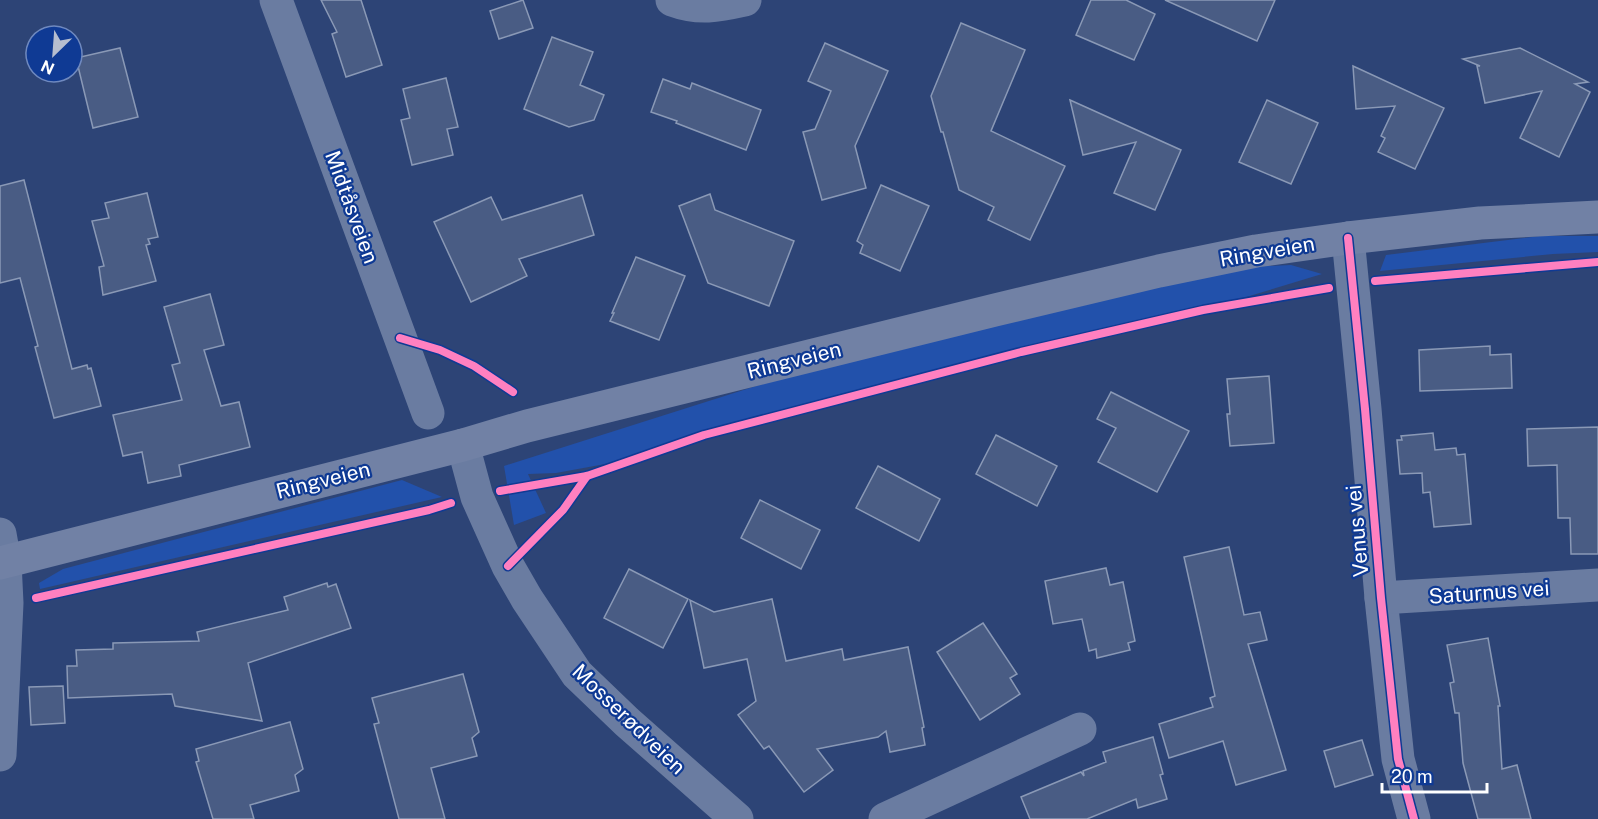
<svg xmlns="http://www.w3.org/2000/svg" width="1598" height="819" font-family="'Public Sans',sans-serif">
<style>
.green{fill:#2251ab}
.building{fill:#495c84;stroke:#8a99b6;stroke-width:1.5}
.lines{fill:none;stroke-linecap:round;stroke-linejoin:round}
.street{stroke:#6a7ca1;stroke-width:33}
.secondary{stroke:#7181a5;stroke-width:33}
.cycleway-casing{stroke:#0f3a94;stroke-width:11}
.cycleway{stroke:#ff80c0;stroke-width:8}
.labels{text-anchor:middle;dominant-baseline:central;stroke-width:4.5;stroke-linejoin:round;paint-order:stroke}
.street-label{font-size:21px;fill:#fff;stroke:#0f3a94}
</style>
<rect width="100%" height="100%" fill="#2d4476"/>
<g class="green">
<path d="M1540 236H1598V252L1553 254 1380 271 1386 255Z"/>
<path d="M1291 265 1322 274 1203 310 1021 352 704 435 638 458 556 473 528 474 546 513 514 525 504 466 995 310 1159 271Z"/>
<path d="M402 480 442 497 40 589 39 583 63 569Z"/>
</g>
<g class="building">
<path d="M321 0H361L382 65 346 77 332 34 337 32Z"/>
<path d="M523 0 533 28 499 39 490 11Z"/>
<path d="M1091 0H1126L1155 14 1134 60 1076 35Z"/>
<path d="M1165 0H1275L1257 41Z"/>
<path d="M961 23 1025 50 991 131 1065 166 1030 240 988 220 994 207 959 190 943 132H941L931 96Z"/>
<path d="M552 37 593 52 580 85 604 95 594 120 569 127 524 109Z"/>
<path d="M825 43 888 71 855 146 866 188 822 200 803 132 815 129 831 91 808 81Z"/>
<path d="M120 48 138 117 93 128 76 58Z"/>
<path d="M1520 48 1588 82 1575 84 1590 92 1559 157 1520 138 1542 91 1485 103 1477 66H1480L1463 59Z"/>
<path d="M1353 66 1444 108 1415 169 1378 152 1385 138 1381 136 1395 106 1356 109Z"/>
<path d="M446 78 458 127 447 129 453 155 412 165 401 120 410 118 403 89Z"/>
<path d="M663 79 690 89 692 83 761 110 746 150 676 123 677 121 651 112Z"/>
<path d="M1070 100 1181 150 1155 210 1114 193 1136 142 1083 155Z"/>
<path d="M1267 100 1318 123 1291 184 1239 162Z"/>
<path d="M24 180 72 369 87 365 88 369 91 368 101 406 54 418 35 347 38 346 20 278 0 283V186Z"/>
<path d="M881 185 929 206 900 271 860 253 863 245 857 241Z"/>
<path d="M147 193 158 237 148 239 150 244 146 245 156 281 103 295 99 267 104 266 92 221 109 218 105 203Z"/>
<path d="M710 194 715 210 794 241 769 306 708 283 679 206Z"/>
<path d="M582 195 594 235 519 259 527 276 471 302 434 222 491 197 502 220Z"/>
<path d="M636 257 685 276 659 340 610 321 614 313H612Z"/>
<path d="M210 294 224 345 204 350 221 406 239 402 250 447 179 465 181 476 148 483 142 452 123 456 113 415 182 400 172 365 180 363 164 307Z"/>
<path d="M1490 346V355L1511 354 1512 388 1420 391 1419 350Z"/>
<path d="M1269 376 1274 443 1230 446 1227 414H1230L1227 379Z"/>
<path d="M1111 392 1189 431 1157 492 1098 462 1116 428 1097 419Z"/>
<path d="M1598 427V554H1571L1570 518H1558L1557 465 1528 466 1527 429Z"/>
<path d="M1433 433 1435 450 1456 448 1457 455 1465 454 1471 524 1434 527 1430 492 1423 493 1422 473 1400 474 1397 440H1402L1401 436Z"/>
<path d="M996 435 1057 466 1037 506 976 474Z"/>
<path d="M878 466 940 499 919 541 856 508Z"/>
<path d="M760 500 820 530 801 569 741 538Z"/>
<path d="M1229 547 1244 615 1260 612 1267 640 1248 644 1286 770 1236 785 1223 741 1169 758 1159 724 1213 707 1210 698 1215 696 1184 557Z"/>
<path d="M1106 568 1110 585 1123 582 1135 641 1128 643 1130 650 1097 658 1096 649 1089 651 1082 619 1053 624 1045 581Z"/>
<path d="M629 569 688 599 663 648 604 618Z"/>
<path d="M327 583 328 587 336 584 351 628 248 663 262 721 175 706 172 694 68 698 67 666H77L76 650 113 649V643L199 641 197 632 288 610 284 597Z"/>
<path d="M772 599 786 661 842 649 844 660 908 647 924 727 922 728 925 745 890 752 886 731 878 737 817 749 833 770 804 792 769 746 764 749 738 715 756 701 747 659 704 668 690 600 714 612Z"/>
<path d="M983 623 1017 674 1010 678 1020 694 980 720 937 652Z"/>
<path d="M1488 638 1500 706H1498L1502 769 1517 765 1531 819H1478L1463 763 1459 713H1455L1450 683 1454 682 1447 645Z"/>
<path d="M463 674 479 732 472 738 477 756 431 768 445 819H399L374 724 379 723 372 698Z"/>
<path d="M63 686 65 723 31 725 29 687Z"/>
<path d="M290 722 303 769 295 775 299 791 250 805 254 819H213L196 762 199 761 196 749Z"/>
<path d="M1153 737 1163 774 1160 775 1167 799 1138 808 1136 799 1087 819H1030L1021 797 1081 772 1084 776 1083 771 1106 762 1103 752Z"/>
<path d="M1362 740 1373 775 1335 787 1324 751Z"/>
</g>
<g class="lines">
<g class="street">
<path d="M276 0 428 413"/>
<path d="M672 0C699 10 718 6 745 0"/>
<path d="M1348 238 1365 409 1381 598 1398 759 1414 819"/>
<path d="M463 445 477 497 508 566 527 599 577 674 627 722 737 819"/>
<path d="M0 534 5 562 7 603 0 755"/>
<path d="M1381 598 1598 585"/>
<path d="M885 819 1080 729"/>
</g>
<path class="secondary" d="M0 563 463 445 527 426 995 310 1159 271 1256 251 1348 238 1480 223 1598 217"/>
<g class="cycleway-casing">
<g id="cycleway">
<path d="M1348 238 1365 409 1381 598 1398 759 1414 819"/>
<path d="M1375 281 1598 262"/>
<path d="M400 338 440 350 474 366 513 392"/>
<path d="M500 491 587 476 704 435 1021 352 1203 310 1329 288"/>
<path d="M508 566 563 510 587 476"/>
<path d="M36 598 429 510 451 503"/>
</g>
</g>
<use href="#cycleway" class="cycleway"/>
</g>
<g class="labels">
<g class="street-label">
<text transform="translate(352 207) rotate(70)">Midtåsveien</text>
<text transform="translate(1267 251) rotate(-10)">Ringveien</text>
<text transform="translate(794 360) rotate(-14)">Ringveien</text>
<text transform="translate(323 480) rotate(-14)">Ringveien</text>
<text transform="translate(1357 531) rotate(-95)">Venus vei</text>
<text transform="translate(1489 592) rotate(-4)">Saturnus vei</text>
<text transform="translate(629 719) rotate(44)">Mosserødveien</text>
</g>
</g>
<g transform="translate(54 54) rotate(205)"><circle r="28" fill="#0f3a94" stroke="#6f89bf" stroke-width="1.5"/>
<path d="M0-4.5L10 22L0 15L-10 22Z" fill="#b6becf"/>
<text y="-9" font-size="16" font-weight="bold" text-anchor="middle" fill="#ffffff">N</text>
</g>
<path d="M1382 783v9h105v-9" fill="none" stroke="#ffffff" stroke-width="3"/>
<text x="1391" y="783" font-size="18" fill="#ffffff" stroke="#0f3a94" stroke-width="4.5" paint-order="stroke">20 m</text>
</svg>
